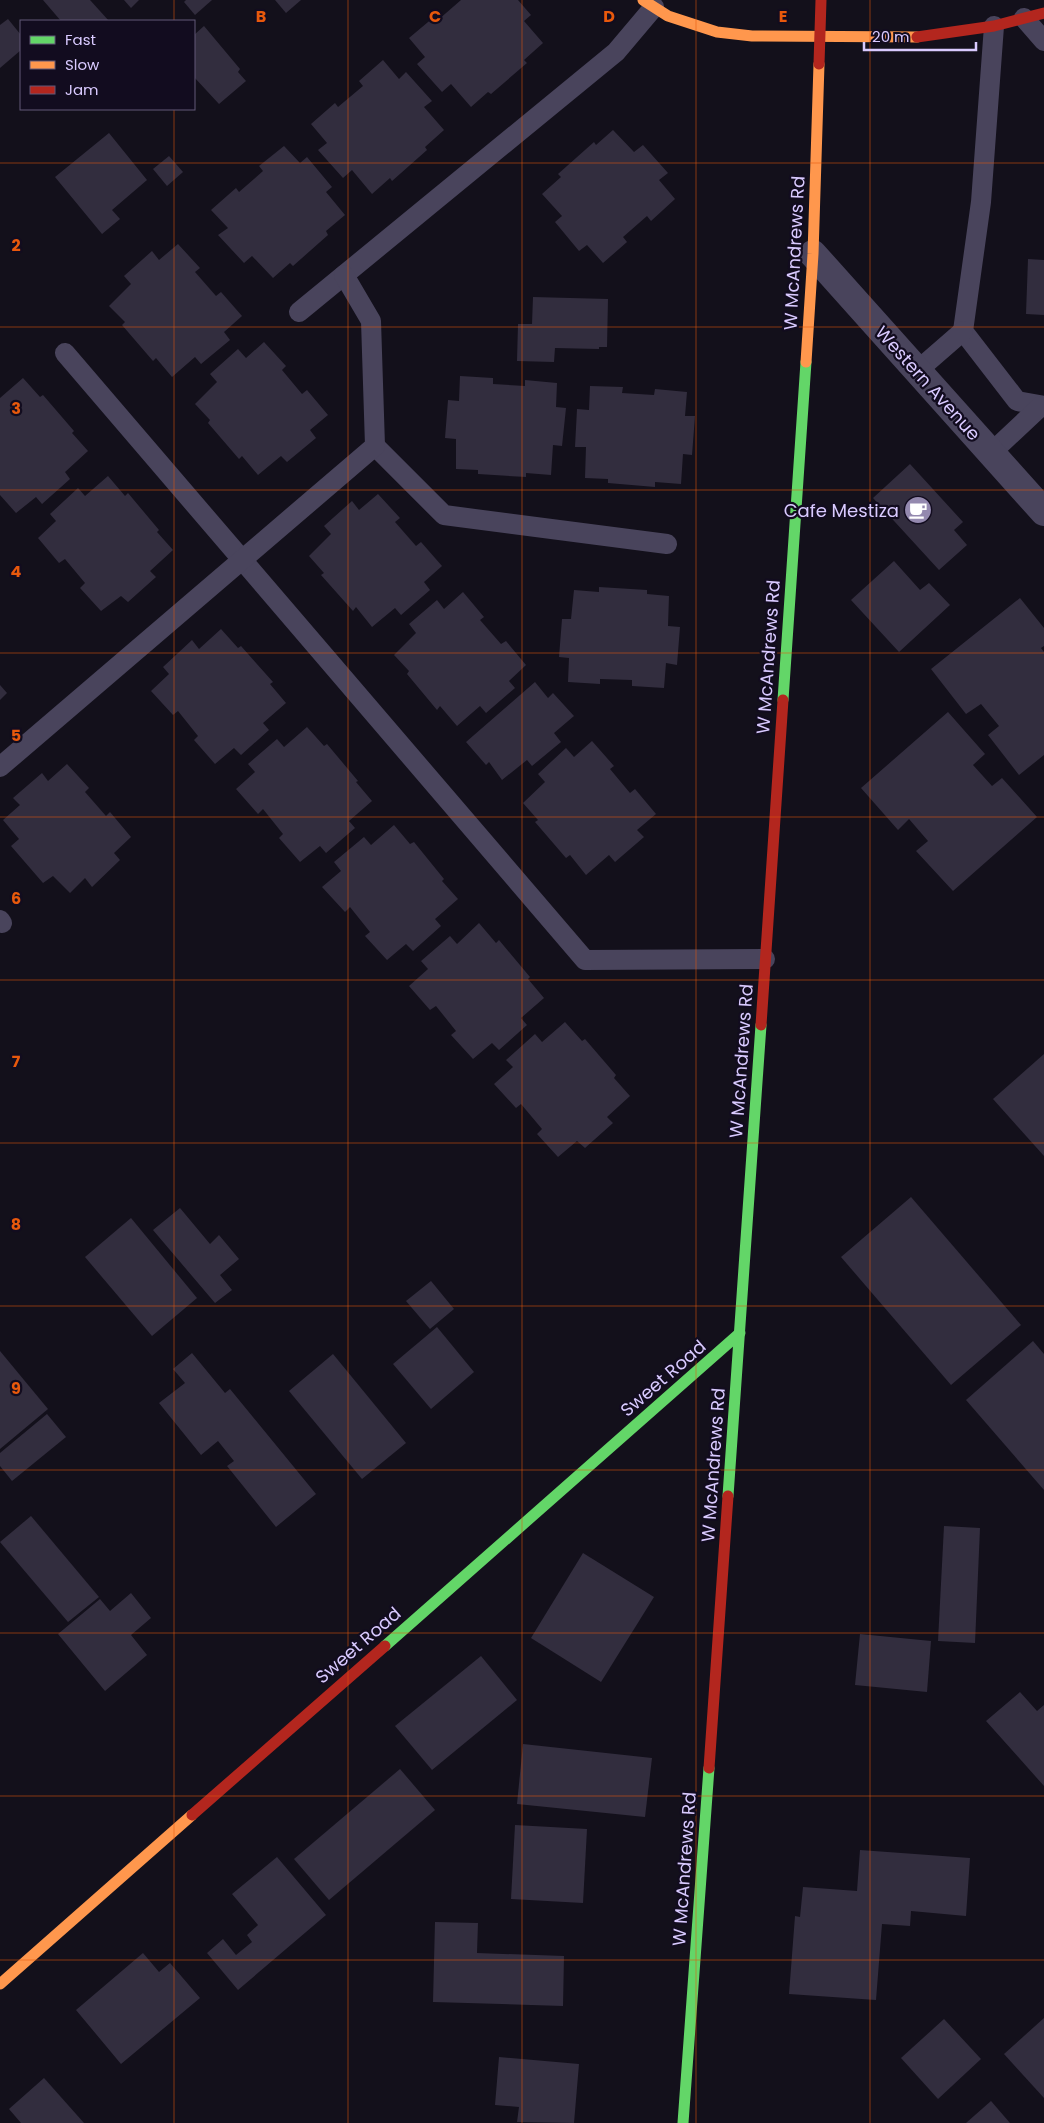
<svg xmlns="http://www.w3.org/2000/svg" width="1044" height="2123" font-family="Poppins,sans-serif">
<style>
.building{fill:#322d3e}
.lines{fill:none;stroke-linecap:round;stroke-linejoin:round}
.lane{stroke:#49445c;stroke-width:20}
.street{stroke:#49445c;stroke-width:28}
.fast{stroke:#63d668;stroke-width:11}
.slow{stroke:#ff974d;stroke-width:11}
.jam{stroke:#b3261e;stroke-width:11}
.grid{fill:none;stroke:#e8590c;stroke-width:1;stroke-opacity:0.55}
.labels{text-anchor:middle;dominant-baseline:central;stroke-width:4.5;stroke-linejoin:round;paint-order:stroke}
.street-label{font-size:18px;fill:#d9caff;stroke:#120c1f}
.poi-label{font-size:18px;fill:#d9caff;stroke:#120c1f;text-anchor:end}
.grid-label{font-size:16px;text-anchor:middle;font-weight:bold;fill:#e8590c;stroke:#120c1f;stroke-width:4.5;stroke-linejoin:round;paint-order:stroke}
</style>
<rect width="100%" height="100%" fill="#13101b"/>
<g class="building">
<path d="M43 0H90L109 21H61Z"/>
<path d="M124 0H139L131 8Z"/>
<path d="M186 0H212L195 15 184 2Z"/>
<path d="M275 0H301L286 13Z"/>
<path d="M461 0H518L531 15 524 21 543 43 524 60 527 63 491 94 488 92 471 107 451 84 442 92 417 64 425 57 409 38 434 17 438 20Z"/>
<path d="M8 19 21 35V50L0 68V25Z"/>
<path d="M204 26 240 69 238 72 246 81 219 104 194 77V35Z"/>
<path d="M383 60 399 79 406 72 432 101 424 107 444 130 425 147 427 150 392 181 390 178 372 194 352 170 343 178 318 150 327 143 311 124 335 103 338 107 363 86 359 81Z"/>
<path d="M613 130 634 152 643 145 668 173 659 180 675 199 651 221 647 216 623 237 627 242 603 263 587 245 579 251 555 222 562 216 542 194 561 177 558 174 594 142 596 145Z"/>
<path d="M109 133 147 180 112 210 120 219 102 234 55 177Z"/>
<path d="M284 146 300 163 307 157 332 187 326 192 345 215 326 231 328 235 293 266 290 263 273 278 252 256 244 263 218 235 228 228 211 210 236 188 239 192 263 171 259 166Z"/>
<path d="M169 156 183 172 167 186 153 169Z"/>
<path d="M178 244 200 268 195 272 216 296 221 292 242 316 224 332 230 340 201 364 195 357 172 377 156 358 153 361 122 325 125 322 109 306 131 284 124 276 152 251 159 260Z"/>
<path d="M1028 259 1044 260V315L1026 314Z"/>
<path d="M533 297 608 299 607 347H599V349L555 348 554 362 517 361 518 324H532Z"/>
<path d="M264 342 286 366 282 370 302 394 307 390 328 415 310 430 316 438 287 462 281 456 258 475 242 456 239 459 208 423 210 420 195 404 217 382 210 374 238 349 246 358Z"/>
<path d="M460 376 493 378V384L525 386V380L557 383 556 407 566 408 562 446 553 445 551 475 526 473V477L478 474V470L456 469V439L445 438 448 400 459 401Z"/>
<path d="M23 378 40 397 43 395 74 431 72 433 88 451 65 472 70 479 42 504 36 497 16 513 0 495V398Z"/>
<path d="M590 386 623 387 622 393 654 395 655 389 687 392 685 416H695L692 455 683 454 681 484 655 482V487L608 483V479L585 478 586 447H575L577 409 589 410Z"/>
<path d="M910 464 963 522 954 530 967 545 939 570 873 498Z"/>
<path d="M108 476 125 496 128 493 159 530 157 532 173 550 150 571 156 577 128 602 121 596 101 611 80 588 85 583 65 559 59 563 38 538 56 521 50 514 78 488 85 496Z"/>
<path d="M378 494 400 518 395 522 416 546 421 542 442 566 424 582 430 590 401 615 395 608 372 627 356 607 353 611 321 575 324 573 309 556 331 534 324 526 352 501 359 510Z"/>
<path d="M894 561 920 590 929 583 950 605 899 652 851 600Z"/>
<path d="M599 587 647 590V594L669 596 668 626 680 627 677 665 666 663 664 688 632 686V680L600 679V684L568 682 569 658 559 657 562 619H571L574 590 599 592Z"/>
<path d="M463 592 484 617 480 620 501 644 506 641 526 665 509 681 515 688 486 713 480 706 457 726 440 706 437 710 407 674 409 671 394 655 416 633 409 624 437 600 444 609Z"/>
<path d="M1020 598 1044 628V646L1041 648 1044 652V755L1019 775 988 735 999 726 981 704 966 714 931 669Z"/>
<path d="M221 629 238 648 241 646 273 682 270 684 286 703 263 723 269 730 241 755 234 748 215 764 194 740 198 736 178 711 173 715 151 691 169 674 163 667 192 640 199 649Z"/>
<path d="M535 682 548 698 553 693 574 716 554 733 561 742 532 766 527 760 502 780 489 762 486 765 466 742Z"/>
<path d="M0 685 7 693 0 700Z"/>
<path d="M948 712 985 754 973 765 992 786 1002 778 1037 817 953 891 916 851 928 841 909 819 898 830 861 788Z"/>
<path d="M307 727 324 746 327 744 358 781 356 782 372 801 349 821 355 828 326 853 320 846 300 862 279 838 283 834 263 809 258 814 236 789 255 772 248 764 277 739 284 747Z"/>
<path d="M592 741 614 766 610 769 630 793 635 789 656 814 637 830 644 837 615 862 609 855 586 875 570 855 566 858 535 822 538 820 523 803 545 782 538 774 566 748 574 757Z"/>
<path d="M67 764 89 788 85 792 106 816 110 812 131 837 114 853 120 860 92 887 85 878 70 893 53 876 43 883 11 846 19 839 3 820 20 805 13 798 42 773 48 781Z"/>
<path d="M394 825 410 844 414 842 444 879 442 881 458 899 435 919 441 926 413 951 406 944 387 960 365 936 370 932 350 907 345 912 322 887 341 871 334 862 364 837 371 845Z"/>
<path d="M479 923 496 943 499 940 530 977 528 979 544 998 521 1018 527 1025 499 1050 492 1043 473 1059 451 1035 456 1031 436 1006 430 1010 409 986 428 969 421 961 450 936 457 944Z"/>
<path d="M565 1022 582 1041 585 1039 616 1075 614 1078 630 1096 607 1117 613 1123 585 1148 577 1141 558 1157 537 1134 542 1129 521 1104 516 1108 494 1084 513 1067 506 1060 535 1034 542 1042Z"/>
<path d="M1044 1054V1156L993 1099Z"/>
<path d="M911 1197 1021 1325 951 1385 841 1257Z"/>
<path d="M180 1208 210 1244 219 1235 239 1259 220 1275 232 1290 215 1303 153 1230Z"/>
<path d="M131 1218 197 1298 152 1336 85 1257Z"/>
<path d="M431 1281 454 1309 430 1329 406 1301Z"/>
<path d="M437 1327 474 1372 431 1409 393 1364Z"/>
<path d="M1033 1341 1044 1354V1490L966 1400Z"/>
<path d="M0 1351 48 1409 0 1449Z"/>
<path d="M192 1353 225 1393 230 1389 316 1494 276 1527 227 1466 234 1461 218 1441 201 1455 159 1403 185 1383 173 1369Z"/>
<path d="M333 1354 406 1443 362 1479 289 1391Z"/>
<path d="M47 1414 66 1437 12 1481 0 1466V1453Z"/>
<path d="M31 1516 99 1597 68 1622 0 1542Z"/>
<path d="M944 1526 980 1528 975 1643 938 1641Z"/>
<path d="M583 1553 654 1597 601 1682 531 1638Z"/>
<path d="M131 1593 151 1618 131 1635 147 1655 105 1691 58 1634 100 1599 110 1611Z"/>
<path d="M860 1634 931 1641 927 1692 855 1685Z"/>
<path d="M481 1656 517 1700 432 1770 395 1726Z"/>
<path d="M1020 1692 1037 1711 1044 1705V1786L986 1721Z"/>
<path d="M523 1744 652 1758 645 1817 517 1804Z"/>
<path d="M400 1769 435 1810 329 1900 294 1859Z"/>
<path d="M515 1825 587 1829 583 1903 511 1899Z"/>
<path d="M860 1850 970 1858 966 1916 911 1911 910 1926 882 1924 876 2000 789 1994 795 1916 800 1917 803 1887 857 1891Z"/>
<path d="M277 1857 326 1915 238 1990 207 1953 223 1939 236 1955 252 1942 247 1935 258 1925 232 1894Z"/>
<path d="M435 1922 478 1923 477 1953 564 1956 563 2006 433 2002Z"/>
<path d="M143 1953 159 1972 170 1963 200 1998 121 2064 76 2010Z"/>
<path d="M1044 2018V2098L1004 2054Z"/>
<path d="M944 2019 981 2059 938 2099 901 2058Z"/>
<path d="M499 2057 579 2064 574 2123 517 2122 519 2107 495 2105Z"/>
<path d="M44 2078 84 2123H21L9 2109Z"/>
<path d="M991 2101 1010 2123H966Z"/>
</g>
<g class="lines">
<g class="lane">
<path d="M1024 18 1044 41"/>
<path d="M994 26 981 202 963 331 1017 401 1044 406"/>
<path d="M299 312 616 52 654 7"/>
<path d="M65 353 585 960 765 959"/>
<path d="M917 371 963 331"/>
<path d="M375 446 444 515 667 544"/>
<path d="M991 453 1041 406"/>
<path d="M0 767 375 446 371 321 344 275"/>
<path d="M0 920 2 923"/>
</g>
<path class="street" d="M813 254 1044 512"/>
<g class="fast">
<path d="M783 700 806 362"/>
<path d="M728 1496 761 1025"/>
<path d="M385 1646 740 1333"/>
<path d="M683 2123 709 1768"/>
</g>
<g class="slow">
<path d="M643 0 668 16 717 32 752 36 917 37"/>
<path d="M806 362 813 254 819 64"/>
<path d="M0 1984 192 1815"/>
</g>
<g class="jam">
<path d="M917 37 994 26 1044 13"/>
<path d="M819 64 821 0"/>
<path d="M761 1025 783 700"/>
<path d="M709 1768 728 1496"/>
<path d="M192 1815 385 1646"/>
</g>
</g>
<path class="grid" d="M174 0V21M348 0V2123M522 0V2123M696 0V2123M870 0V2123M174 109V2123M0 163H1044M0 327H1044M0 490H1044M0 653H1044M0 817H1044M0 980H1044M0 1143H1044M0 1306H1044M0 1470H1044M0 1633H1044M0 1796H1044M0 1960H1044"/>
<defs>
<g id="cafe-disc" transform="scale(1.4375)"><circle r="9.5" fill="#9489af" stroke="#120c1f"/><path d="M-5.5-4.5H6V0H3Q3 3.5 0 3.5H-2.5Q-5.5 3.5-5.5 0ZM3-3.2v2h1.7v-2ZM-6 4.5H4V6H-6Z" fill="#fff"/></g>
</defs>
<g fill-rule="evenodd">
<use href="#cafe-disc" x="918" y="510"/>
</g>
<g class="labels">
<g class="street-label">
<text transform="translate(794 253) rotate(-87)">W McAndrews Rd</text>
<text transform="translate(928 383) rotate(48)">Western Avenue</text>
<text transform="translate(768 657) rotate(-86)">W McAndrews Rd</text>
<text transform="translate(741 1061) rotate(-86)">W McAndrews Rd</text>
<text transform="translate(663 1378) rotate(-41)">Sweet Road</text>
<text transform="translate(713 1465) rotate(-86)">W McAndrews Rd</text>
<text transform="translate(358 1645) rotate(-41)">Sweet Road</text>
<text transform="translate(684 1869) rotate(-86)">W McAndrews Rd</text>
</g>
<g class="poi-label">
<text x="899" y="510">Cafe Mestiza</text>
</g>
</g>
<g class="grid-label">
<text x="261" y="22">B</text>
<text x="435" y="22">C</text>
<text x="609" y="22">D</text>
<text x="783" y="22">E</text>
<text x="16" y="251">2</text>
<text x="16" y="414">3</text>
<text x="16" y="577">4</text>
<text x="16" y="741">5</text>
<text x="16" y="904">6</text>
<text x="16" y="1067">7</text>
<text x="16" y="1230">8</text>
<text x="16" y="1394">9</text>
</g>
<rect x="20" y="20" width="175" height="90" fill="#120c1f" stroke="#625879"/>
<rect x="30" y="36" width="25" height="8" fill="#63d668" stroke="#625879"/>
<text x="65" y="45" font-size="15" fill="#d9caff">Fast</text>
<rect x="30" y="61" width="25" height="8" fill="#ff974d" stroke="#625879"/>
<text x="65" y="70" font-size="15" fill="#d9caff">Slow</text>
<rect x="30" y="86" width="25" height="8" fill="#b3261e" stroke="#625879"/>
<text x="65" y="95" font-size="15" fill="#d9caff">Jam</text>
<path d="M864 42v8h112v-8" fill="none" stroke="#d9caff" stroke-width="2.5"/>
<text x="872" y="42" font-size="15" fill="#d9caff" stroke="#120c1f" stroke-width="4" paint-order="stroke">20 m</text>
</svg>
